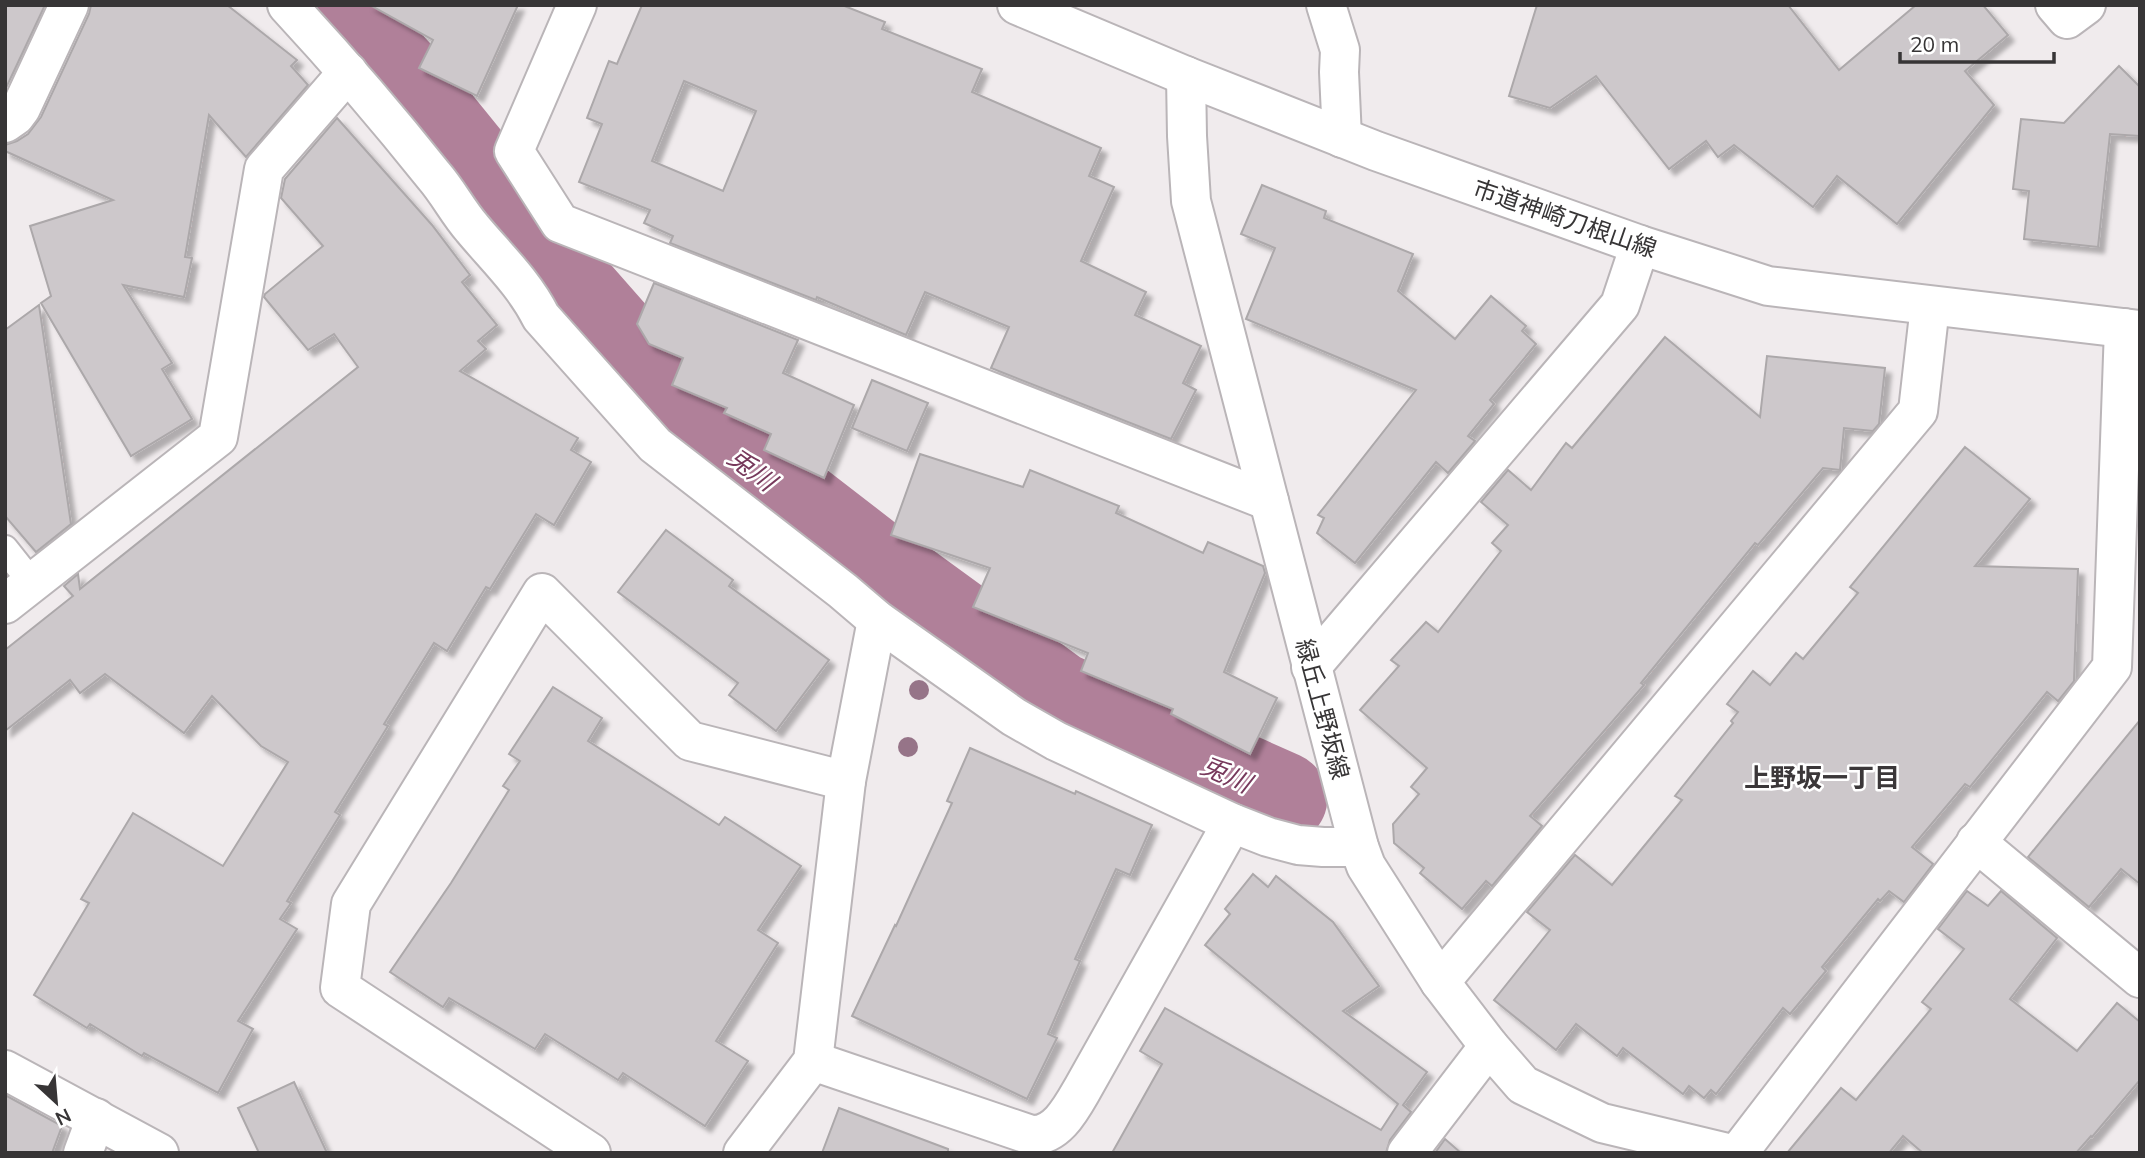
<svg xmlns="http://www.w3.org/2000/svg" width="2145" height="1158" font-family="Mulish,'Noto Sans JP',sans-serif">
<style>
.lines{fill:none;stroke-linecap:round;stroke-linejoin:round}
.river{stroke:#b08099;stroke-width:93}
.building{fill:#cdc8cb;stroke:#aca8aa;stroke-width:2;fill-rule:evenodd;filter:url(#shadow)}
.service-casing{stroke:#bab5b8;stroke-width:30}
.minor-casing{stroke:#bab5b8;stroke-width:42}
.tertiary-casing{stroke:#bab5b8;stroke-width:42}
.service{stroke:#fff;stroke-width:26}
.minor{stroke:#fff;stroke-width:38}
.tertiary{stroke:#fff;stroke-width:38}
.tree{fill:#967488}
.labels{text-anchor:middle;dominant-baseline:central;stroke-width:5;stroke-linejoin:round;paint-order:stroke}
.street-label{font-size:24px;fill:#373536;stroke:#fff}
.water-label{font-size:26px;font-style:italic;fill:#77395c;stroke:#fff}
.neighbourhood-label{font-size:26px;font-weight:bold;fill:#3b3739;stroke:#fff}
</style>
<defs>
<filter id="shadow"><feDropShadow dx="6" dy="6" stdDeviation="2" flood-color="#0004"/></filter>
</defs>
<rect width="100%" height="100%" fill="#f0ebed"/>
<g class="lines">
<path class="river" d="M331 5 398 77 565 283 674 407 689 422 865 558 1057 698 1281 798"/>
</g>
<g class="building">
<path d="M5 5H45L5 90Z"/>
<path d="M91 5H227L297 60 291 66 308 85 246 157 209 115 185 257 192 258 184 297 123 285 172 363 162 369 192 419 131 456 41 303 51 296 30 226 113 200 5 151V145L17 141 28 134 41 117 89 14Z"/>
<path d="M370 5H518L477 96 419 68 433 40Z"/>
<path d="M642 5H842L885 22 882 29 982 69 972 92 1101 148 1089 176 1114 187 1081 261 1146 292 1135 315 1201 346 1183 383 1196 390 1171 439 991 368 1009 327 925 292 906 335 817 297 816 300 670 243 673 236 644 223 650 210 579 182 602 124 587 118 609 61 617 64ZM684 81 756 111 723 191 652 161Z"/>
<path d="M1537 5H1788L1839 70 1916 5H1983L2008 35 1965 71 1994 105 1897 224 1837 176 1813 207 1734 145 1718 157 1706 141 1669 169 1596 76 1550 108 1509 96Z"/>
<path d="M2119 66 2140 87V136L2110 134 2098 247 2024 239 2029 191 2013 189 2021 119 2064 123Z"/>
<path d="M337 118 432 225 470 275 462 282 497 325 478 341 486 349 460 371 578 438 571 450 591 462 554 525 536 514 490 589 486 587 447 651 434 643 384 724 388 726 335 812 340 815 287 901 291 903 280 919 297 929 238 1021 253 1029 218 1093 144 1053 142 1056 90 1024 87 1028 34 995 89 903 81 899 133 813 223 866 288 762 261 746 212 696 184 733 105 674 80 693 70 680 5 731V650L73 596 64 586 78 574 80 589 358 367 334 334 308 350 264 297 265 294 323 246 281 198 285 179Z"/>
<path d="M1262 185 1326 211 1324 218 1413 254 1398 291 1455 339 1491 296 1526 326 1522 331 1536 344 1490 400 1494 404 1468 436 1475 441 1448 473 1436 462 1355 563 1317 533 1324 518 1318 515 1416 390 1246 319 1275 248 1241 234Z"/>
<path d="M654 283 798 340 783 373 854 405 824 478 764 450 771 434 724 413 727 408 672 385 683 358 649 344 637 324Z"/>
<path d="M39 305 71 524 36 552 5 516V330Z"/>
<path d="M1665 337 1760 417 1767 356 1885 368 1879 424 1873 431 1844 428 1840 470 1823 468 1758 545 1755 543 1641 683 1644 685 1530 816 1542 826 1492 886 1486 881 1462 909 1420 873 1424 868 1394 843 1393 824 1419 794 1411 787 1427 768 1360 710 1399 666 1391 660 1426 622 1438 632 1501 551 1492 543 1508 525 1481 502 1508 470 1531 490 1566 443 1572 448Z"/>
<path d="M872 380 928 403 907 451 852 428Z"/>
<path d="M1965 447 2030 499 1975 566 2078 569 2074 681 2058 701 2047 692 1970 787 1965 784 1912 847 1933 864 1904 902 1889 891 1880 901 1878 899 1822 967 1826 971 1790 1014 1783 1008 1716 1094 1711 1090 1704 1098 1689 1086 1683 1094 1623 1048 1617 1056 1576 1024 1556 1050 1494 1000 1550 930 1527 912 1575 855 1612 885 1682 800 1675 796 1733 723 1731 721 1738 712 1727 704 1753 671 1770 685 1796 653 1803 659 1858 593 1850 587Z"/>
<path d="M920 454 1023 487 1030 470 1119 506 1116 513 1203 553 1208 542 1263 566 1265 573 1224 672 1277 698 1250 754 1171 714 1173 709 1081 671 1088 653 973 607 990 568 891 535Z"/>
<path d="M666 530 733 580 729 586 829 660 776 731 729 695 738 683 618 592Z"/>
<path d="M553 687 602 718 588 741 719 825 725 817 801 866 758 930 778 943 716 1041 748 1061 705 1126 623 1073 618 1080 545 1034 535 1049 449 998 443 1007 390 972 451 883 509 790 503 786 520 761 509 754Z"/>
<path d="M2140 720V884L2121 869 2089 907 2028 857Z"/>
<path d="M970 748 1075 794 1076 791 1152 825 1130 875 1116 869 1075 959 1080 961 1048 1034 1057 1038 1027 1099 852 1016 895 925 896 926 952 803 947 801Z"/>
<path d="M1253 874 1268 887 1276 876 1333 922 1379 986 1343 1011 1427 1072 1403 1105 1411 1112 1390 1140 1386 1153H1112L1162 1064 1140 1051 1165 1008 1381 1130 1398 1104 1205 945 1230 914 1225 909Z"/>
<path d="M1967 891 1988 906 2001 891 2057 938 2010 999 2077 1051 2117 1003 2140 1022V1080L2092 1137 2091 1136 2076 1153H1923L1903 1136 1889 1153H1787L1841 1088 1856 1100 1931 1009 1922 1002 1964 949 1938 929Z"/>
<path d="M294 1082 327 1153H259L238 1108Z"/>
<path d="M5 1095 62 1126 52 1153H5Z"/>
<path d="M839 1108 948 1149V1153H822Z"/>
<path d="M1445 1139 1461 1153H1435Z"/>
</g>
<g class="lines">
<g class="service-casing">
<path id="service" d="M5 549 32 583"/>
</g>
<g class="minor-casing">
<g id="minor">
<path d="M287 5C338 60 387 117 434 176 448 192 458 212 472 228 496 257 524 283 541 317L655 445 843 591 877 620 1014 717 1056 741 1232 823 1268 837 1298 845 1323 847H1359"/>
<path d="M577 5 514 151 560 223 1269 501"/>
<path d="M1326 5 1340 50 1339 72 1342 138"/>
<path d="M2055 5 2067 19 2086 5"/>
<path d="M5 123 15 116 21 108 69 5"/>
<path d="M5 604 218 437 264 169 348 72"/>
<path d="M1311 667 1620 305 1640 245"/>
<path d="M1976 842 2140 978"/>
<path d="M1440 982 1918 411 1930 306"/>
<path d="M813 1061 1031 1135C1057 1137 1072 1107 1083 1088L1232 823"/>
<path d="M5 1070 159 1153"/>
<path d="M83 1153 96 1118"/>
<path d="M591 1153 340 988 351 904 542 593 690 741 846 781"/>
<path d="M743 1153 813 1061 846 781 877 620"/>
<path d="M1407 1153 1489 1046"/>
<path d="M1738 1153 2112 667 2124 328"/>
</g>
</g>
<g class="tertiary-casing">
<g id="tertiary">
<path d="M1017 5 1186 76 1376 151 1640 245 1768 286 2140 330"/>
<path d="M1186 76 1187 136 1191 201 1359 847 1366 866 1440 982 1489 1046 1523 1085 1602 1123 1727 1153"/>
</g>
</g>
<use href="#service" class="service"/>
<use href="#minor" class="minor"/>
<use href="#tertiary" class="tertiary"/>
</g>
<g class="tree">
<circle cx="919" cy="690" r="10"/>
<circle cx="908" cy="747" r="10"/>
</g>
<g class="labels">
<g class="street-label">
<text transform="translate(1565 218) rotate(19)">市道神崎刀根山線</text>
<text transform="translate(1323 709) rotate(75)">緑丘上野坂線</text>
</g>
<g class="water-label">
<text transform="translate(752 469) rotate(37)">兎川</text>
<text transform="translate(1226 774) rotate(24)">兎川</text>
</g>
<g class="neighbourhood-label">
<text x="1822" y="777">上野坂一丁目</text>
</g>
</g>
<rect width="2145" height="1158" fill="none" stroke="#373536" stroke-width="14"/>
<g transform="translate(56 1102) rotate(154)" stroke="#ffffff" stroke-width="5" paint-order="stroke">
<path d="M0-5L12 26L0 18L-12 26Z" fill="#373536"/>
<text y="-10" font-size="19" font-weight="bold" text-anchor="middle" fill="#373536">N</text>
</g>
<path d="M1900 52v10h154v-10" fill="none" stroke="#373536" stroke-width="3.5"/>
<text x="1910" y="52" font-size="21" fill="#373536" stroke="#ffffff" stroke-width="5" paint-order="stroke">20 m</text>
</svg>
